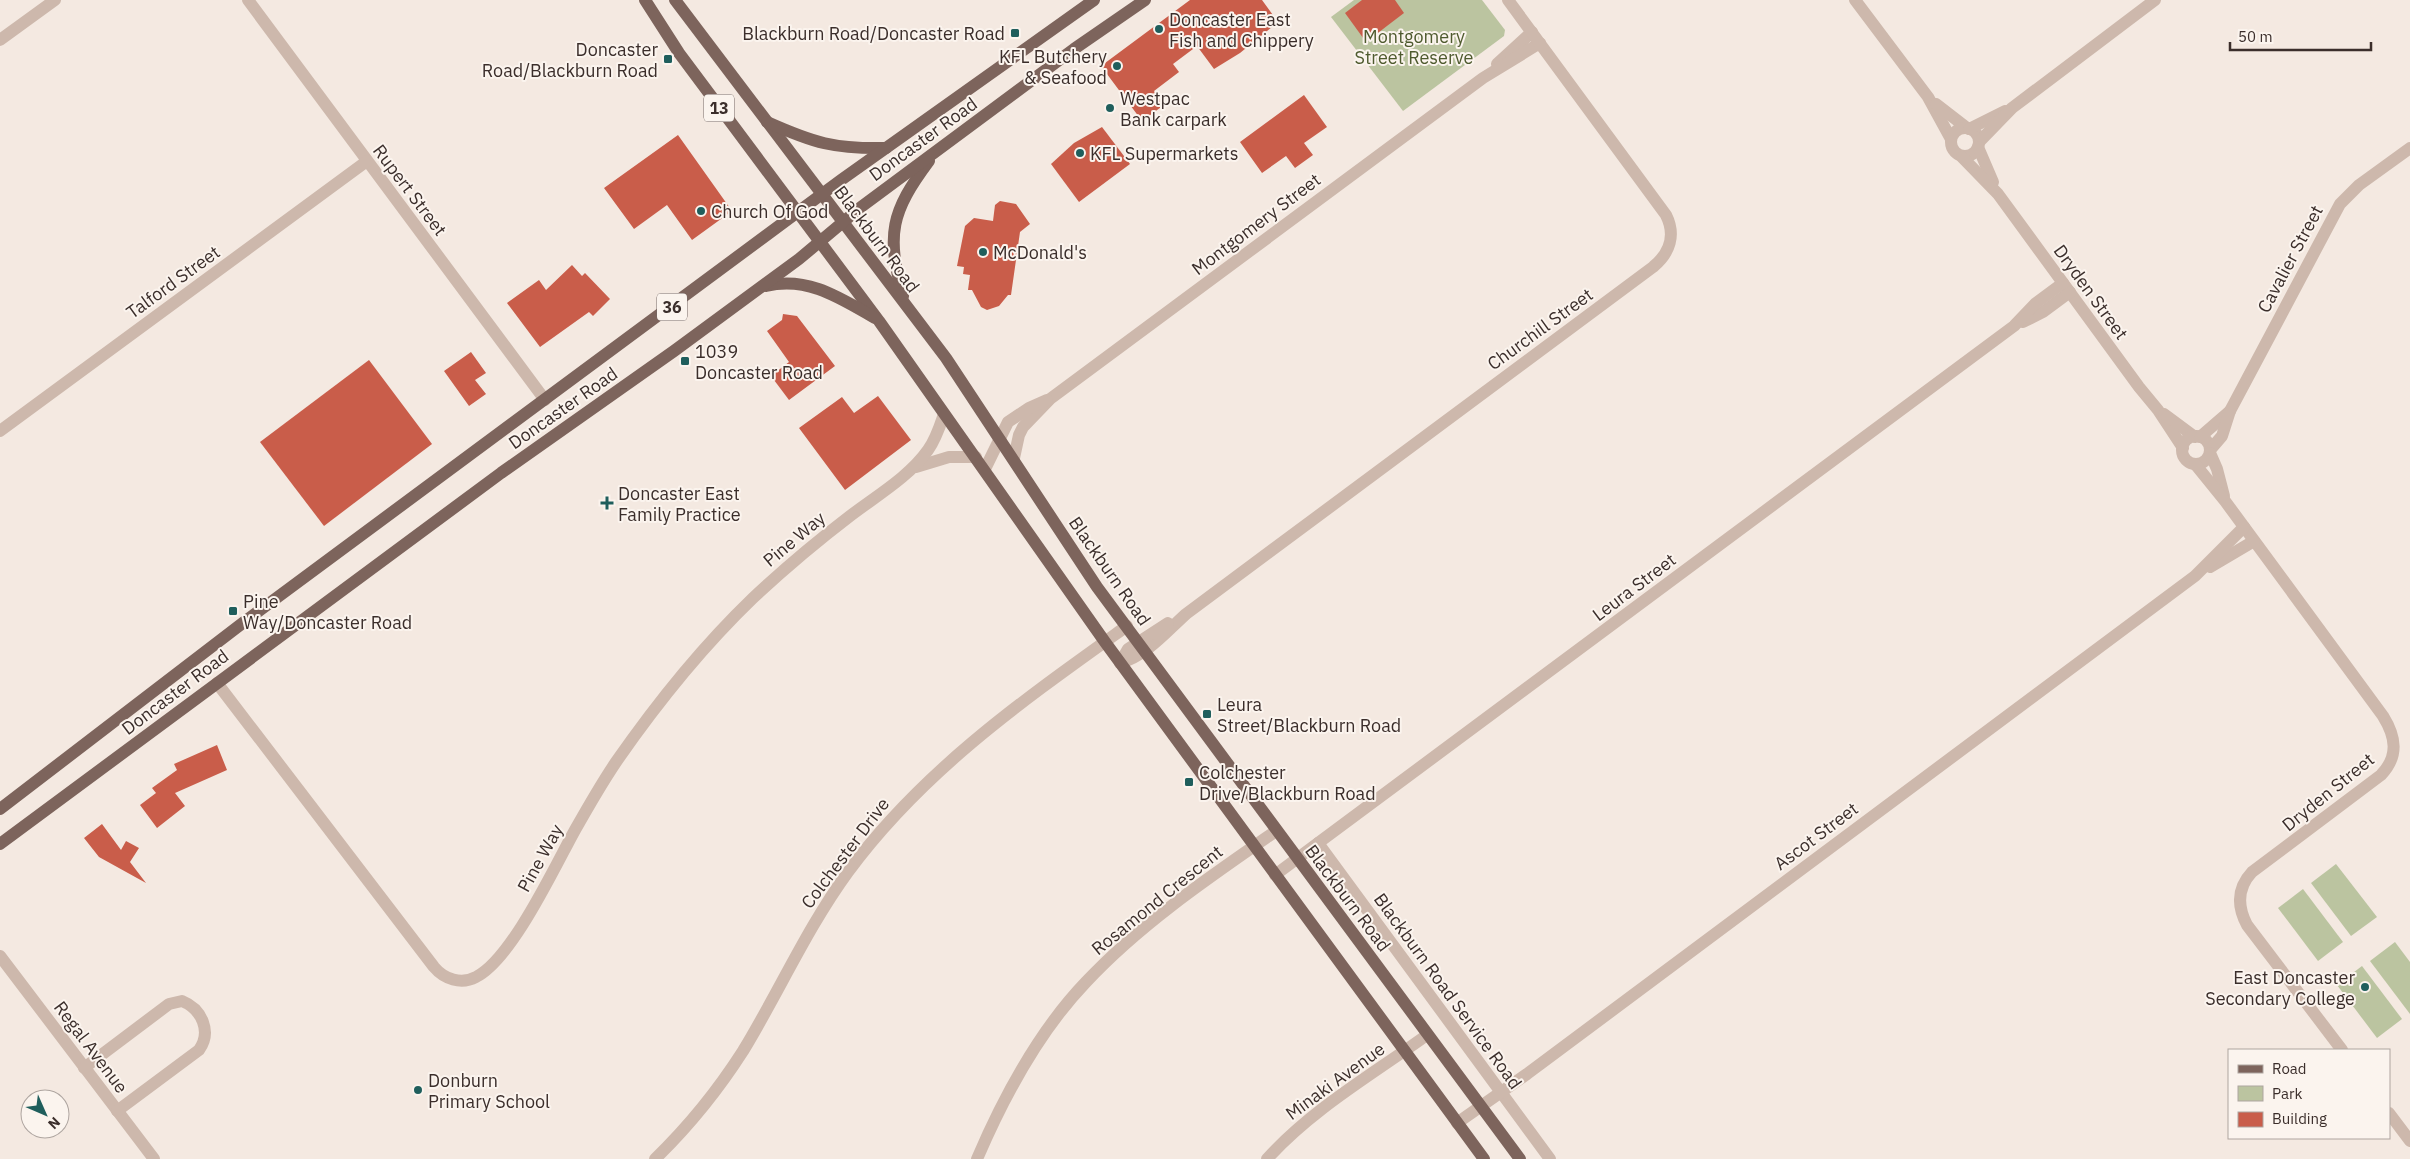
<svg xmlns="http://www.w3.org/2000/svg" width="2410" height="1159" font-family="'IBM Plex Sans',sans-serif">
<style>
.green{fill:#bbc4a0}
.building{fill:#c95d4a}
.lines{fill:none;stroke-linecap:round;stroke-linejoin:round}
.street{stroke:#cdb8ac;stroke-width:12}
.primary{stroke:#7d645c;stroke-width:12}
.poi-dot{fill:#1f5e5c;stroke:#fbf4ee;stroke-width:2}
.labels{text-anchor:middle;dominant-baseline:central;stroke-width:4;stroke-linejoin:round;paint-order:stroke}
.shield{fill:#fbf4ee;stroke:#756966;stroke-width:1}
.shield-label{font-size:16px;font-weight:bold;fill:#3b2e2b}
.poi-label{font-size:18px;fill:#3b2e2b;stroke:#fbf4ee;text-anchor:start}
.park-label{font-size:18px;fill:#4e5a2e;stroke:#fbf4ee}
.street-label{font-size:18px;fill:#3b2e2b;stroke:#fbf4ee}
</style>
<rect width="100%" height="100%" fill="#f4e9e1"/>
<g class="green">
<path d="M1354 0H1482L1505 30 1504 36 1403 111 1331 17Z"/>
<path d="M2336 864 2377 917 2351 936 2311 883Z"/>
<path d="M2303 889 2343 942 2318 961 2278 908Z"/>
<path d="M2395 942 2410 962V1014L2370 961Z"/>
<path d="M2362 966 2402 1019 2377 1038 2337 985Z"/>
</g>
<g class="building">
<path d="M1190 0H1262L1278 22 1240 53 1214 69 1197 46 1173 64 1179 72 1154 91 1164 105 1142 121 1101 66Z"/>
<path d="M1362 0H1395L1404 13 1366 42 1345 13Z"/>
<path d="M1304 95 1327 127 1304 143 1313 155 1295 168 1286 156 1262 173 1240 142Z"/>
<path d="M1102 127 1130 164 1079 202 1051 164 1074 143Z"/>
<path d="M678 135 732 211 692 240 667 205 634 229 604 188Z"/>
<path d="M1000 201 1016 204 1030 224 1020 232 1011 295H1008L999 306 987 310 981 307 972 290H968L970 275 963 274 964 267 957 266 965 226 974 218 993 221 995 205Z"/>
<path d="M572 265 582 276 585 273 610 299 593 316 589 312 540 347 507 303 539 280 546 290Z"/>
<path d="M783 314 797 316 835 366 789 400 771 376 789 362 767 331 782 320Z"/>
<path d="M471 352 486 373 475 380 486 394 469 406 444 371Z"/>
<path d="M369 360 432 444 324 526 260 442Z"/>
<path d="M878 396 911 440 845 490 799 428 842 397 854 413Z"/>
<path d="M217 745 227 770 175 793 185 806 157 828 140 805 156 793 152 788 177 770 174 764Z"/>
<path d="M102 824 121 850 126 841 139 848 130 862 146 883 99 857 84 838Z"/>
</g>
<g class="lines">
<g class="street">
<path d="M248 0 545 400"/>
<path d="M1855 0 1928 97 1951 139"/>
<path d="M0 40 55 0"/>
<path d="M1497 64 1532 32"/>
<path d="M1936 104 1967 128"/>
<circle cx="1965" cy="142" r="14"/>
<path d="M1969 129 2005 111"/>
<path d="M1979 142 2012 108 2155 0"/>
<path d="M1978 147 1993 182"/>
<path d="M1962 157 1998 194 2139 387 2158 410 2183 448"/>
<path d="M2023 322 2043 312 2070 292"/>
<path d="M2164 414 2195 437"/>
<path d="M0 431 367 161"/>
<circle cx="2196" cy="450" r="14"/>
<path d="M2200 437 2230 411"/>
<path d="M2210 450 2222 436 2230 411 2340 204 2359 185 2410 148"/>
<path d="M2210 453 2217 469 2224 496"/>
<path d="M1014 458 1019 435 1023 427 1050 399 1483 78 1540 43"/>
<path d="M2195 464 2225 501 2383 716C2396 737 2399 756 2381 775L2252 872C2237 888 2237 906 2247 925L2342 1050"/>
<path d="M916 467 949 457H976"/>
<path d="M985 469 1008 422 1029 408 1047 400"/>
<path d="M2210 567 2254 541"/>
<path d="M1120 663C1147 655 1165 633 1186 614L1653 267C1670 253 1676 235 1666 215L1508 0"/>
<path d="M1120 663 1128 649 1168 623"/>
<path d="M217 683 434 967C444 979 461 985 476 977 512 959 555 866 575 830 588 807 601 784 616 762 657 703 701 648 753 598 784 569 816 542 850 516 876 496 909 477 928 450 936 439 940 426 944 414"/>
<path d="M1318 843 1550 1159"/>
<path d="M1275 875 2014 326 2036 303 2063 283"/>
<path d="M0 956 154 1159"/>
<path d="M84 1068 169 1004 182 1001C202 1009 212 1032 199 1050L117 1111"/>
<path d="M2389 1113 2410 1141"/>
<path d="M1457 1123 1527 1074 2195 576 2244 527"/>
<path d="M655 1159C688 1127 718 1090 743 1051 779 992 807 928 848 872 923 770 1025 699 1127 626"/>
<path d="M977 1159C1004 1096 1038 1032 1086 982 1140 924 1211 876 1276 831"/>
<path d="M1267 1159C1312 1109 1373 1074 1427 1035"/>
</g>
<g class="primary">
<path d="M645 0 679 53 879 321 1105 642 1484 1159"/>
<path d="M675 0 946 358 1097 587 1520 1159"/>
<path d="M767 122C814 143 834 149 886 148"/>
<path d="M766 286C808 276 840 298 875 318"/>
<path d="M903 296C886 234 891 212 929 161"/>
<path d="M0 809 244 622 841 180 1094 0"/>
<path d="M0 844 501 473 674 351 799 259 861 207 1074 49 1145 0"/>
</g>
</g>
<g class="poi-dot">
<circle cx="1159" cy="29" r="5"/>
<rect x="1010" y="28" width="10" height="10" rx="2.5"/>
<rect x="663" y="54" width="10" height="10" rx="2.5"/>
<circle cx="1117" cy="66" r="5"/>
<circle cx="1110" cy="108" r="5"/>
<circle cx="1080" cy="153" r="5"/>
<circle cx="701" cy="211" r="5"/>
<circle cx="983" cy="252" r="5"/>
<rect x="680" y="356" width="10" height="10" rx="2.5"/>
<path d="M604.5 495.5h5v5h5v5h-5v5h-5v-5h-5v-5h5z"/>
<rect x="228" y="606" width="10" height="10" rx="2.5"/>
<rect x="1202" y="709" width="10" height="10" rx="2.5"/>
<rect x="1184" y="777" width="10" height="10" rx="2.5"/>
<circle cx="2365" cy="987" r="5"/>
<circle cx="418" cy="1090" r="5"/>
</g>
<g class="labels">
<g class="shield">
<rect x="704" y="94.5" width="30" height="27" rx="4"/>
<rect x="657" y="293.5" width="30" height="27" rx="4"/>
</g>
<g class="shield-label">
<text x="719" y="108">13</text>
<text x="672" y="307">36</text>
</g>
<g class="poi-label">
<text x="1169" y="19">Doncaster East<tspan x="1169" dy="21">Fish and Chippery</tspan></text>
<text x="1005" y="33" text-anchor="end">Blackburn Road/Doncaster Road</text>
<text x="658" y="49" text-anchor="end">Doncaster<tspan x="658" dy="21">Road/Blackburn Road</tspan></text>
<text x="1107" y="56" text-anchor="end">KFL Butchery<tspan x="1107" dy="21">&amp; Seafood</tspan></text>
<text x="1120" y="98">Westpac<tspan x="1120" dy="21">Bank carpark</tspan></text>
<text x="1090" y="153">KFL Supermarkets</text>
<text x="711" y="211">Church Of God</text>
<text x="993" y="252">McDonald's</text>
<text x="695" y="351">1039<tspan x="695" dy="21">Doncaster Road</tspan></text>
<text x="618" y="493">Doncaster East<tspan x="618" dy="21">Family Practice</tspan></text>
<text x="243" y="601">Pine<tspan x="243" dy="21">Way/Doncaster Road</tspan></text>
<text x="1217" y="704">Leura<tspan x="1217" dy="21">Street/Blackburn Road</tspan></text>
<text x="1199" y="772">Colchester<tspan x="1199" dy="21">Drive/Blackburn Road</tspan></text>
<text x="2355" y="977" text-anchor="end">East Doncaster<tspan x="2355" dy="21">Secondary College</tspan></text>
<text x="428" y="1080">Donburn<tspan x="428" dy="21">Primary School</tspan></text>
</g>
<g class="park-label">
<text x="1414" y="36">Montgomery<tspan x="1414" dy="21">Street Reserve</tspan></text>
</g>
<g class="street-label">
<text transform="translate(923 139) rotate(-36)">Doncaster Road</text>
<text transform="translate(410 190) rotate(53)">Rupert Street</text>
<text transform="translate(1256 224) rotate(-37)">Montgomery Street</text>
<text transform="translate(877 239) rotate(53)">Blackburn Road</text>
<text transform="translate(2290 259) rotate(-62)">Cavalier Street</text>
<text transform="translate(173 282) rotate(-36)">Talford Street</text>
<text transform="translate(2091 292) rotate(54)">Dryden Street</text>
<text transform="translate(1540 329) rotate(-36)">Churchill Street</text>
<text transform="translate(563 408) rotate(-35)">Doncaster Road</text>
<text transform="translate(794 539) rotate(-40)">Pine Way</text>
<text transform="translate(1110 571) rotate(55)">Blackburn Road</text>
<text transform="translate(1634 587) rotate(-37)">Leura Street</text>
<text transform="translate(175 692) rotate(-37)">Doncaster Road</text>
<text transform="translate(2328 792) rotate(-39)">Dryden Street</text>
<text transform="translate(1816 836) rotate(-37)">Ascot Street</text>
<text transform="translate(845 853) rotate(-53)">Colchester Drive</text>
<text transform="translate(540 858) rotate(-61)">Pine Way</text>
<text transform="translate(1348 898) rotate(53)">Blackburn Road</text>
<text transform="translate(1157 900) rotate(-39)">Rosamond Crescent</text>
<text transform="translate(1448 991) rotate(54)">Blackburn Road Service Road</text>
<text transform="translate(91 1047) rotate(53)">Regal Avenue</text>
<text transform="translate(1335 1081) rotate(-36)">Minaki Avenue</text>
</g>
</g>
<rect x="2228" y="1049" width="162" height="90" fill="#fbf4ee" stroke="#aea5a0"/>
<rect x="2238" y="1065" width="25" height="8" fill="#7d645c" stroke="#aea5a0"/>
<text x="2272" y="1074" font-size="15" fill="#3b2e2b">Road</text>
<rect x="2238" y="1086" width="25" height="15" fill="#bbc4a0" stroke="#aea5a0"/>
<text x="2272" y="1099" font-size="15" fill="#3b2e2b">Park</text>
<rect x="2238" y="1112" width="25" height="15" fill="#c95d4a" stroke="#aea5a0"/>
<text x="2272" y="1124" font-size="15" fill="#3b2e2b">Building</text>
<g transform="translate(45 1114) rotate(135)"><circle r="24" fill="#fbf4ee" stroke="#aea5a0"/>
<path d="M0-4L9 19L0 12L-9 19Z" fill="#1f5e5c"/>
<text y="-8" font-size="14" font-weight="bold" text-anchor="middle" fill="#3b2e2b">N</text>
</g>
<path d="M2230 42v8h141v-8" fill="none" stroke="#3b2e2b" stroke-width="2.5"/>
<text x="2238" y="42" font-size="15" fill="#3b2e2b" stroke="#fbf4ee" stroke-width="4" paint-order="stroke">50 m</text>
</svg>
